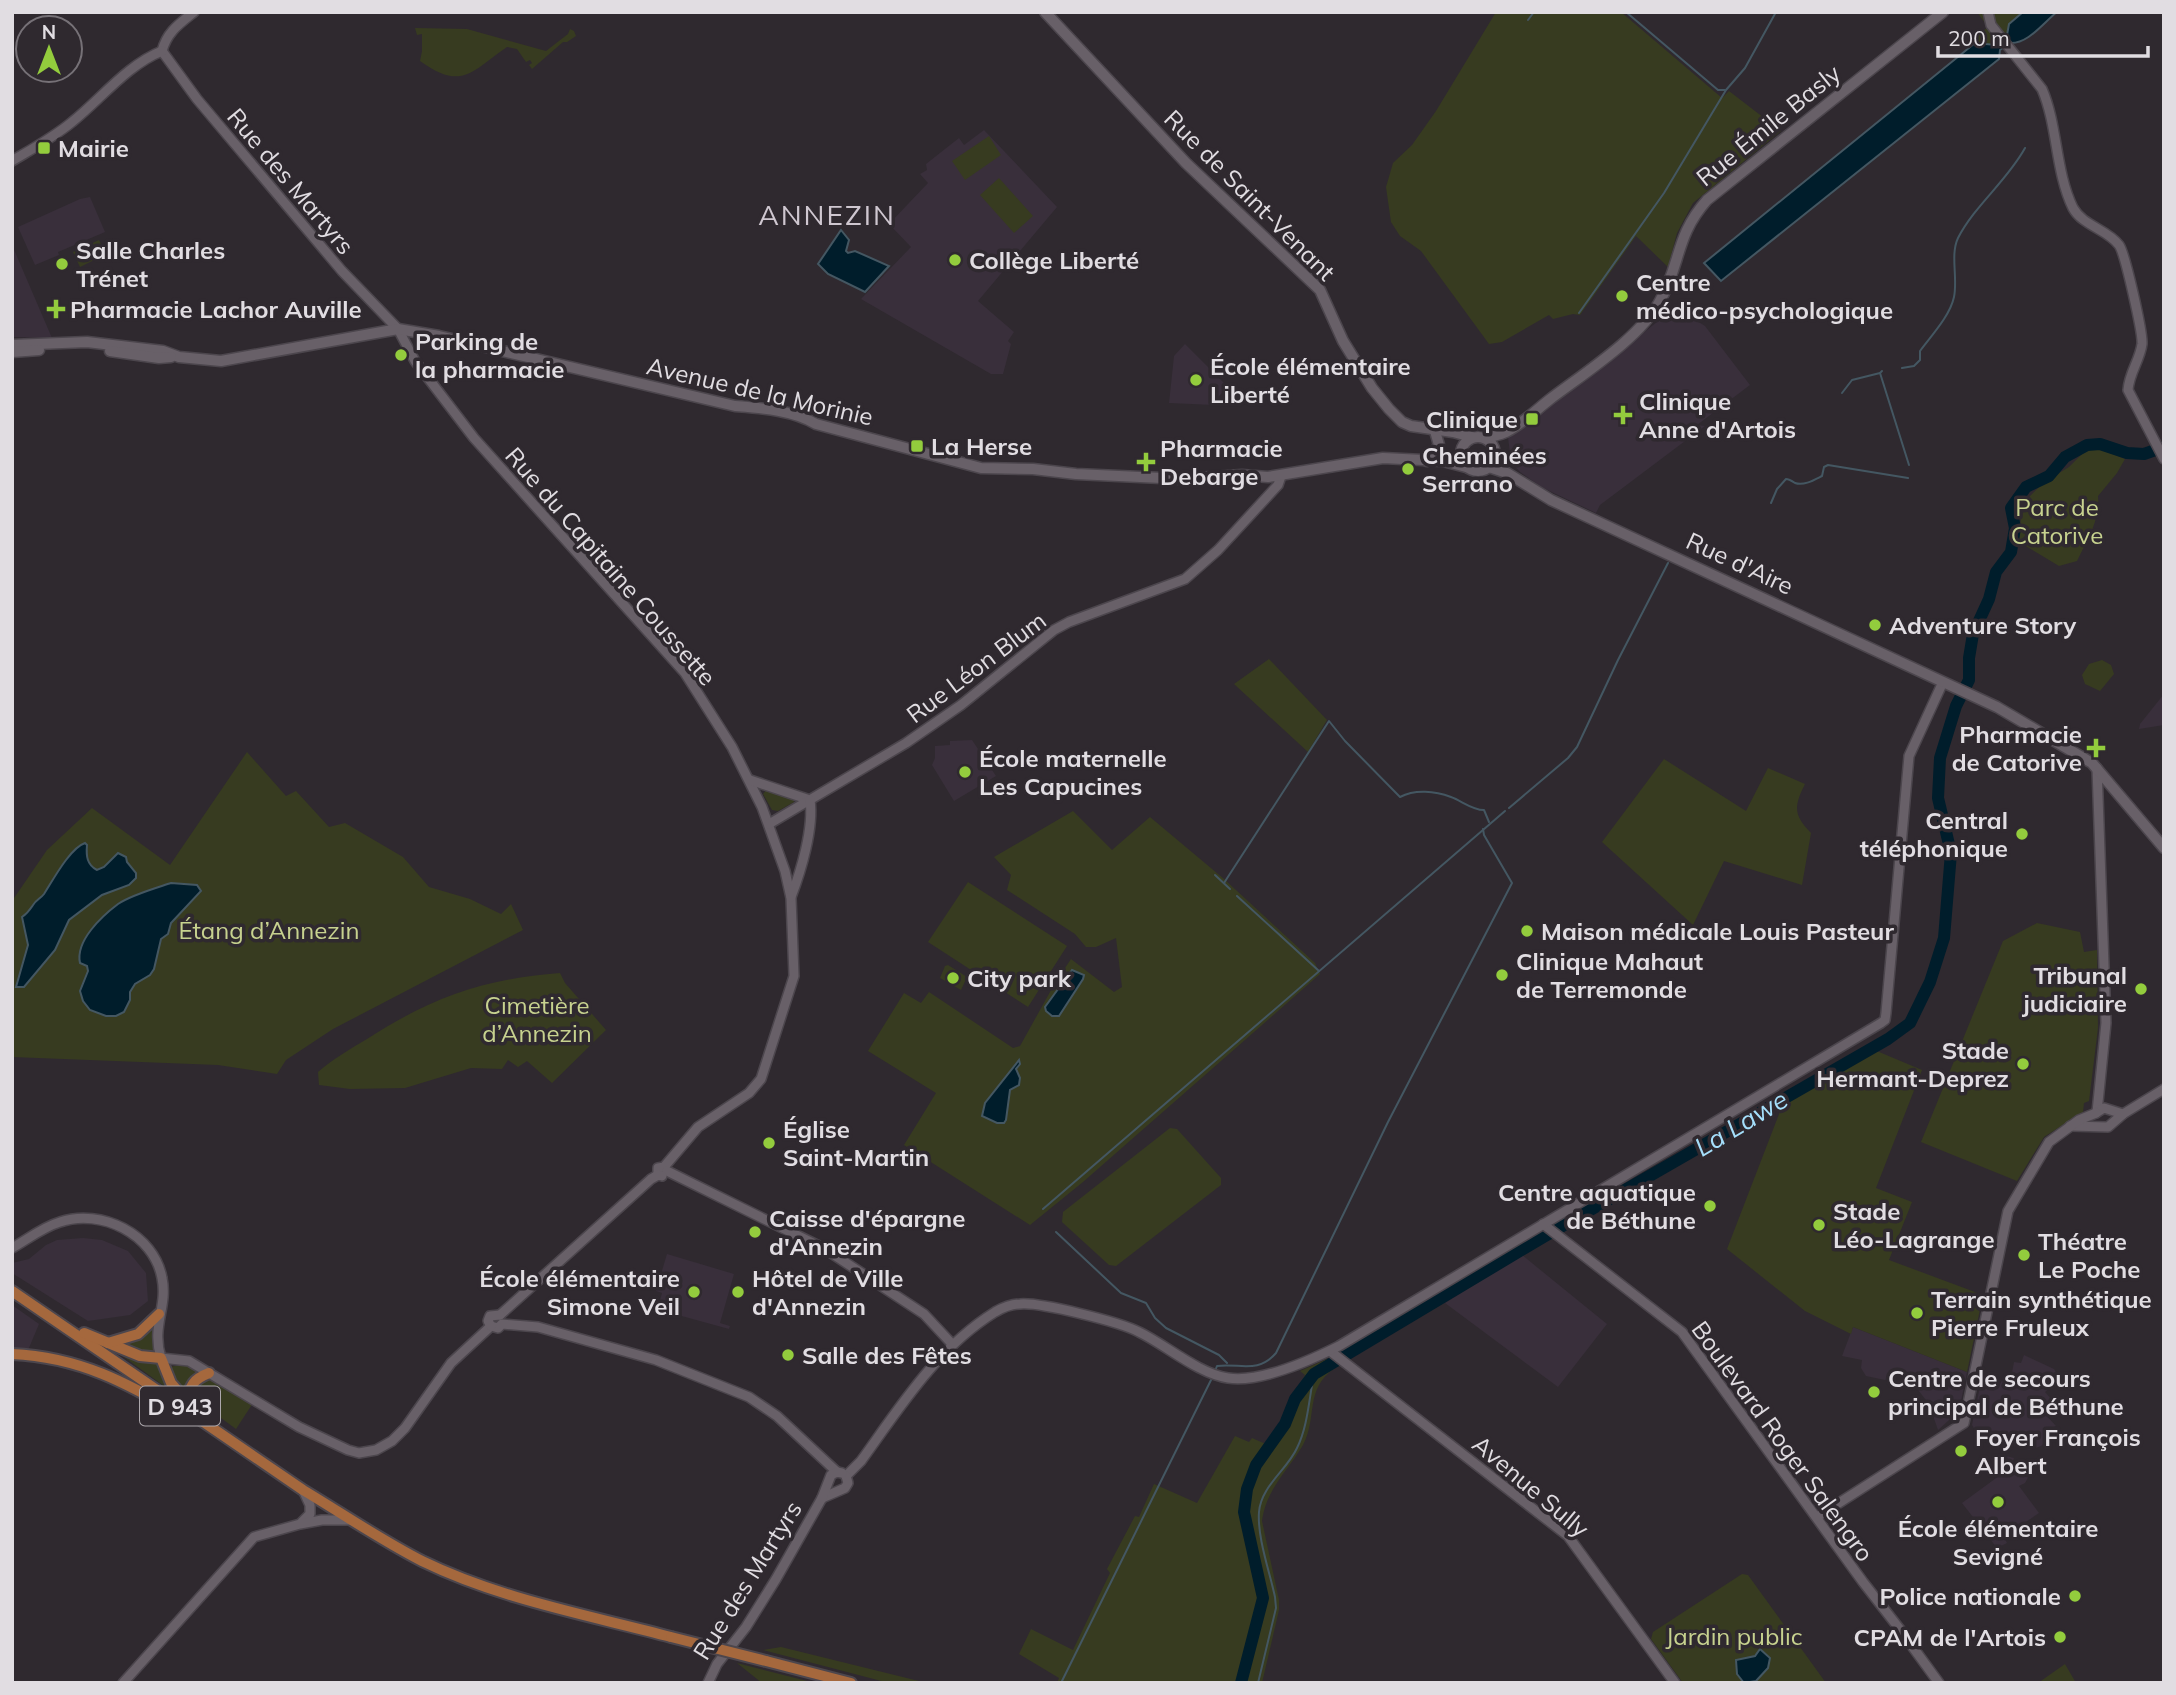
<svg xmlns="http://www.w3.org/2000/svg" width="2176" height="1695" font-family="Mulish,sans-serif">
<style>
.built{fill:#392f3b}
.green{fill:#373b20}
.water{fill:#001d2b;stroke:#445762;stroke-width:2}
.lines{fill:none;stroke-linecap:round;stroke-linejoin:round}
.stream{stroke:#445762;stroke-width:2}
.river{stroke:#001d2b;stroke-width:12}
.tertiary-casing{stroke:#4c464d;stroke-width:12}
.secondary-casing{stroke:#4c464d;stroke-width:13}
.primary-casing{stroke:#4c464d;stroke-width:14}
.tertiary{stroke:#686068;stroke-width:9}
.secondary{stroke:#686068;stroke-width:10}
.primary{stroke:#a5683d;stroke-width:10}
.primary-bridge-casing{stroke:#4c464d;stroke-width:14;stroke-linecap:butt}
.primary-bridge{stroke:#a5683d;stroke-width:10}
.poi-dot{fill:#93cc3d;stroke:#2f292f;stroke-width:2.5}
.labels{text-anchor:middle;dominant-baseline:central;stroke-width:7;stroke-linejoin:round;paint-order:stroke}
.shield{fill:#2f292f;stroke:#aca7ac;stroke-width:2}
.shield-label{font-size:23px;font-weight:bold;fill:#e1dde2}
.street-label{font-size:24px;fill:#e1dde2;stroke:#2f292f}
.poi-label{font-size:24px;font-weight:bold;fill:#e1dde2;stroke:#2f292f;text-anchor:start}
.park-label{font-size:24px;fill:#c7d28f;stroke:#2f292f}
.water-label{font-size:26px;font-style:italic;fill:#a5dffb;stroke:#2f292f}
.quarter-label{font-size:28px;letter-spacing:2px;fill:#cfc7d0;stroke:#2f292f}
</style>
<rect width="100%" height="100%" fill="#2f292f"/>
<g class="built">
<path d="M984 130 1057 207 978 301 1014 332 1008 341 1011 344 1003 374H991L861 299 911 247 889 224 928 183 920 174 927 170 926 164 959 138 964 145Z"/>
<path d="M90 197 105 232 58 252 59 255 35 265 18 227 80 199Z"/>
<path d="M12 245 52 338 12 337Z"/>
<path d="M1670 312 1686 314 1705 326 1750 385 1697 425 1705 426 1600 505 1596 513 1541 487 1520 472 1511 462 1508 437Z"/>
<path d="M1185 344 1228 387 1214 401V405L1169 403 1174 356Z"/>
<path d="M2164 694V725L2139 729 2140 724Z"/>
<path d="M972 740 996 776 954 801 932 765 935 758V746L950 745V741Z"/>
<path d="M83 1238 102 1240 128 1251 146 1273 148 1301 130 1315 88 1321 12 1273V1263L29 1259 46 1245 57 1240Z"/>
<path d="M667 1254 734 1274 720 1323 730 1326 729 1329 678 1315 680 1306 660 1300 662 1293 656 1291Z"/>
<path d="M1522 1255 1607 1324 1558 1387 1445 1303Z"/>
<path d="M12 1305 39 1324 26 1355 12 1354Z"/>
<path d="M1853 1327 1967 1372 1959 1411 1938 1430 1929 1404 1908 1377 1895 1373 1885 1380 1866 1376 1861 1368 1862 1360 1842 1356Z"/>
<path d="M2024 1355 2054 1369 2061 1380 2045 1392 2053 1401 2044 1413 2056 1426 2048 1432 2052 1437 2041 1446 2030 1450 1980 1438 1972 1425 1980 1386H1988L1982 1383 1983 1379 1999 1386 2005 1375 2011 1378 2014 1362 2021 1363Z"/>
<path d="M2006 1456 2014 1458 2013 1461 2024 1474 2027 1471 2030 1474 2025 1483 2019 1486 2039 1513 2011 1532 2013 1536 2005 1539 2007 1543 1997 1548 1962 1503 2003 1473 2000 1469 2001 1464H2006Z"/>
</g>
<g class="green">
<path d="M1496 12H1621L1722 98 1729 91 1781 131 1693 203 1677 233 1668 267 1636 236 1580 315 1573 314 1553 319 1549 315 1502 342 1489 344 1421 251 1400 236 1391 222 1386 187 1393 163 1412 145 1436 111Z"/>
<path d="M1977 12H2023L2009 24 2007 35 1995 45 1975 43 1973 39 1988 27Z"/>
<path d="M415 28 467 29 546 51 568 34 570 29 574 31 576 36 567 42H563L532 69 529 65 532 63 530 60 526 62 517 49 507 47C471 72 462 91 420 61L422 51V34L417 35Z"/>
<path d="M989 136 1001 155 965 180 952 161Z"/>
<path d="M999 178 1033 216 1014 233 980 195Z"/>
<path d="M99 240 106 254 80 267 73 252Z"/>
<path d="M2096 447 2125 459 2117 473 2098 496C2100 521 2087 540 2077 561L2059 566 2019 542 2022 504 2043 483 2069 467 2087 449Z"/>
<path d="M1269 659 1327 720 1308 752 1234 684Z"/>
<path d="M2102 660 2111 665 2114 674 2100 691 2085 684 2082 675 2089 664Z"/>
<path d="M247 752 286 796 296 791 329 827 345 823 403 857 429 887 470 899 501 914 511 904 523 930 333 1029 286 1060 277 1074 218 1065 12 1057V901L47 850 92 808 170 865Z"/>
<path d="M1664 759 1746 811 1768 768 1805 784C1794 806 1793 815 1811 833L1802 885 1724 861 1693 925 1602 842Z"/>
<path d="M767 789 793 795 794 802 778 811 772 810 763 794Z"/>
<path d="M1073 811 1112 850 1150 817 1224 879 1315 963 1320 974 1083 1182 1030 1225 904 1145 936 1093 868 1051 904 993 921 1003 929 992 1013 1048 1020 1046 1055 983 1071 959 1114 992 1122 987 1116 938 1096 947H1086L1075 934 1007 890 1011 875 994 857Z"/>
<path d="M968 882 1067 946 1028 1007 928 942Z"/>
<path d="M2037 923 2080 932 2084 952 2097 950 2098 1028 2089 1101 2084 1103 2083 1112 2044 1137 2017 1181 1921 1142 2003 941Z"/>
<path d="M948 965 967 977 961 990 940 978 945 966Z"/>
<path d="M560 973 565 983 606 1030 552 1083 527 1061 518 1067 508 1060 502 1069 471 1068 405 1088 350 1089 319 1085 318 1072C333 1059 350 1049 367 1039 432 997 484 979 560 973Z"/>
<path d="M1872 1049 1922 1070 1876 1188 1912 1202 1889 1260 1983 1295 1967 1372 1853 1327 1851 1334 1805 1311 1727 1249 1784 1101Z"/>
<path d="M1170 1128 1177 1129 1221 1178V1185L1116 1266 1109 1265 1062 1222 1063 1212Z"/>
<path d="M153 1324V1356L115 1344Z"/>
<path d="M113 1349 159 1361 168 1383 164 1386Z"/>
<path d="M1327 1359 1335 1368C1304 1389 1318 1417 1303 1445 1288 1471 1266 1489 1262 1521L1279 1600V1610L1262 1683H1057L1059 1678 1019 1654 1031 1629 1073 1650 1110 1573 1107 1569 1135 1516 1139 1517 1154 1484 1197 1503 1235 1436 1249 1442 1252 1438 1268 1445C1285 1423 1293 1397 1305 1375L1300 1371Z"/>
<path d="M175 1366H189L202 1374 185 1394 174 1383 170 1367Z"/>
<path d="M204 1379 214 1381 253 1403 236 1429 195 1399 192 1389Z"/>
<path d="M1742 1574 1748 1575 1826 1683H1683L1651 1639 1653 1632Z"/>
<path d="M781 1647 927 1683H889L763 1650Z"/>
<path d="M737 1663 815 1683H762Z"/>
<path d="M2065 1664 2076 1683H2038Z"/>
</g>
<g class="water">
<path d="M2023 12H2057C2042 24 2028 44 2010 43L2000 50 1999 59 1721 281 1704 263 1975 43 1996 45 2007 35 2009 24Z"/>
<path d="M841 230 849 240 846 251 848 253 855 251 889 266 865 292 828 274 818 264Z"/>
<path d="M85 843 87 845C86 856 87 865 97 870L104 867 118 853 126 857 127 862 136 873V878L129 885 102 895 69 920 55 950 24 987H16L28 945 22 917C28 913 29 911 33 905 36 900 41 898 44 894 53 880 70 848 85 843Z"/>
<path d="M171 883 197 885 201 891 171 923 168 934 161 939 154 969 150 975 135 984 130 992V1000L124 1012 116 1016H106L90 1010 83 1001 80 991 88 971 87 966 80 963C75 941 102 916 118 904 131 895 156 888 171 883Z"/>
<path d="M1072 970 1084 975 1083 979 1059 1016H1052L1046 1011 1045 1007Z"/>
<path d="M1019 1060 1020 1064 1016 1069 1020 1078 1019 1085 1010 1090 1006 1120 1004 1123H997L982 1116 985 1103Z"/>
<path d="M1760 1649 1770 1658 1768 1668 1756 1681 1744 1683 1737 1674 1736 1660 1755 1656Z"/>
</g>
<g class="lines">
<g class="stream">
<path d="M1626 12 1718 90H1725"/>
<path d="M1528 20 1534 12"/>
<path d="M1579 313 1664 193 1726 90 1745 68 1776 12"/>
<path d="M1902 368 1914 366 1920 360V351C1931 336 1950 316 1954 297 1958 278 1950 255 1958 238 1975 205 2007 181 2025 148"/>
<path d="M1882 371 1880 373 1909 465"/>
<path d="M1842 393 1852 380 1880 373"/>
<path d="M1771 503 1777 489 1786 479C1789 479 1792 481 1795 483 1804 486 1814 480 1822 476L1824 467 1828 465 1908 478"/>
<path d="M1509 808 1568 758 1577 747 1618 660 1668 563"/>
<path d="M1215 875 1230 889"/>
<path d="M1224 883 1329 721 1345 741 1400 797C1415 789 1435 791 1451 797 1462 801 1472 810 1484 810L1489 822"/>
<path d="M1237 896 1319 971"/>
<path d="M1043 1209 1505 811"/>
<path d="M1056 1232 1121 1293 1146 1303 1155 1318 1166 1328 1219 1355 1227 1363"/>
<path d="M1215 1371 1217 1366C1240 1363 1258 1374 1276 1353L1388 1122 1512 883 1484 835 1483 829"/>
<path d="M1061 1683 1211 1380"/>
<path d="M1258 1683 1276 1608 1275 1597C1270 1573 1257 1537 1259 1512 1261 1486 1287 1470 1297 1448 1308 1426 1309 1398 1314 1374"/>
</g>
<path class="river" d="M1241 1683 1263 1598 1244 1512 1247 1489 1256 1465 1285 1424 1295 1399 1314 1374 1545 1236 1888 1039 1910 1023 1930 982 1944 938 1951 853 1938 798 1940 758 1956 706 1969 680V658L1973 634 1989 599 1996 572 2011 552 2015 528 2011 508 2026 487 2049 476 2065 457 2087 445 2100 444 2127 453 2144 454 2164 447"/>
<g class="tertiary-casing">
<g id="tertiary">
<path d="M1988 12 1991 25 2042 89C2058 126 2055 171 2073 208 2083 226 2107 229 2119 245 2125 253 2143 333 2142 344 2140 360 2129 373 2128 390L2164 459"/>
<path d="M162 51 197 99 342 271 398 329 415 361 474 438 685 673 732 747 762 807 785 871 791 898 794 976 761 1079 749 1093 698 1127 664 1167 658 1168V1175"/>
<path d="M162 51C167 32 179 24 194 12"/>
<path d="M12 161C32 149 54 137 72 122 101 99 127 65 162 51"/>
<path d="M2097 768 2106 1023 2097 1112"/>
<path d="M750 780 810 800"/>
<path d="M769 824 906 743 961 705 1054 630 1069 622 1185 579 1218 550 1278 485 1281 476"/>
<path d="M791 897C801 871 814 828 810 800"/>
<path d="M2096 1113 2104 1108 2123 1114"/>
<path d="M2070 1126 2108 1127 2123 1114 2164 1089"/>
<path d="M667 1171 825 1249 924 1314 952 1344"/>
<path d="M1543 1224 1682 1332 1863 1582 1909 1641"/>
<path d="M12 1248C28 1239 43 1227 60 1222 101 1208 154 1234 162 1278 168 1307 151 1326 161 1358L189 1361 299 1427 348 1450 359 1453 376 1450 392 1441 405 1428 451 1363 491 1326"/>
<path d="M500 1315 651 1179 658 1175 662 1176"/>
<path d="M491 1326 498 1328 502 1324 538 1327 656 1360 749 1397 777 1416 837 1472"/>
<path d="M491 1326 488 1321 490 1316 500 1315"/>
<path d="M1330 1351 1568 1536 1675 1683"/>
<path d="M846 1476 861 1461C900 1407 937 1348 995 1312 1002 1308 1012 1304 1020 1304 1040 1302 1120 1322 1139 1332 1166 1345 1199 1374 1228 1378 1261 1383 1311 1360 1339 1346L1881 1023 1885 1020 1886 1013 1909 756 1943 682"/>
<path d="M822 1498 845 1488 848 1483 846 1476"/>
<path d="M1817 1517 1964 1423 2008 1211 2049 1142 2079 1120 2096 1113"/>
<path d="M302 1522 310 1514V1505L303 1490"/>
<path d="M1912 1646 1939 1683"/>
<path d="M123 1683 254 1537 300 1524 322 1520H349"/>
<path d="M708 1683 717 1664 746 1627 776 1579 822 1498 831 1475 837 1472 842 1473"/>
</g>
</g>
<g class="secondary-casing">
<g id="secondary">
<path d="M1045 12 1186 163 1320 290 1343 341 1372 388 1389 409 1402 422 1411 426 1453 432 1472 437"/>
<path d="M12 345 87 342 163 351 179 357 221 361 398 329 439 336 735 406C760 408 793 410 816 424L981 468 1033 469 1076 474 1183 479 1242 475 1268 477 1383 458 1443 461 1466 467"/>
<path d="M110 351 159 358 171 357"/>
<path d="M12 352 39 350"/>
<circle cx="1478" cy="454" r="17"/>
<path d="M1486 438C1492 436 1500 435 1506 432 1522 424 1535 411 1549 400 1583 374 1640 338 1660 301 1681 264 1675 236 1707 200L1943 12"/>
<path d="M1427 461 1439 445 1435 431"/>
<path d="M1489 467 1507 473 1551 500 1997 707 2092 763 2164 848"/>
</g>
</g>
<g class="primary-casing">
<g id="primary">
<path d="M12 1291 303 1490C343 1514 381 1540 422 1561 500 1599 588 1615 671 1637"/>
<path d="M84 1333 140 1356 161 1358 171 1383 197 1413"/>
<path d="M108 1343 138 1334 159 1314"/>
<path d="M12 1354C80 1357 127 1383 184 1416"/>
<path d="M188 1402C189 1385 194 1379 209 1373"/>
<path d="M766 1661 851 1683"/>
</g>
</g>
<use href="#tertiary" class="tertiary"/>
<use href="#secondary" class="secondary"/>
<use href="#primary" class="primary"/>
<g class="primary-bridge-casing">
<path id="primary-bridge" d="M671 1637 766 1661"/>
</g>
<use href="#primary-bridge" class="primary-bridge"/>
</g>
<g class="poi-dot">
<rect x="37" y="141" width="14" height="14" rx="3.5"/>
<circle cx="955" cy="260" r="7"/>
<circle cx="62" cy="264" r="7"/>
<circle cx="1622" cy="296" r="7"/>
<path d="M52.5 298.5h7v7h7v7h-7v7h-7v-7h-7v-7h7z"/>
<circle cx="401" cy="355" r="7"/>
<circle cx="1196" cy="380" r="7"/>
<path d="M1619.5 404.5h7v7h7v7h-7v7h-7v-7h-7v-7h7z"/>
<rect x="1525" y="412" width="14" height="14" rx="3.5"/>
<rect x="910" y="439" width="14" height="14" rx="3.5"/>
<path d="M1142.5 451.5h7v7h7v7h-7v7h-7v-7h-7v-7h7z"/>
<circle cx="1408" cy="469" r="7"/>
<circle cx="1875" cy="625" r="7"/>
<path d="M2092.5 737.5h7v7h7v7h-7v7h-7v-7h-7v-7h7z"/>
<circle cx="965" cy="772" r="7"/>
<circle cx="2022" cy="834" r="7"/>
<circle cx="1527" cy="931" r="7"/>
<circle cx="1502" cy="975" r="7"/>
<circle cx="953" cy="978" r="7"/>
<circle cx="2141" cy="989" r="7"/>
<circle cx="2023" cy="1064" r="7"/>
<circle cx="769" cy="1143" r="7"/>
<circle cx="1710" cy="1206" r="7"/>
<circle cx="1819" cy="1225" r="7"/>
<circle cx="755" cy="1232" r="7"/>
<circle cx="2024" cy="1255" r="7"/>
<circle cx="694" cy="1292" r="7"/>
<circle cx="738" cy="1292" r="7"/>
<circle cx="1917" cy="1313" r="7"/>
<circle cx="788" cy="1355" r="7"/>
<circle cx="1874" cy="1392" r="7"/>
<circle cx="1961" cy="1451" r="7"/>
<circle cx="1998" cy="1502" r="7"/>
<circle cx="2075" cy="1596" r="7"/>
<circle cx="2060" cy="1637" r="7"/>
</g>
<g class="labels">
<rect class="shield" x="140" y="1386.5" width="80" height="39" rx="5"/>
<g class="shield-label">
<text x="180" y="1406">D 943</text>
</g>
<g class="street-label">
<text transform="translate(1768 125) rotate(-39)">Rue Émile Basly</text>
<text transform="translate(291 181) rotate(50)">Rue des Martyrs</text>
<text transform="translate(1250 195) rotate(45)">Rue de Saint-Venant</text>
<text transform="translate(760 391) rotate(13)">Avenue de la Morinie</text>
<text transform="translate(1740 563) rotate(25)">Rue d'Aire</text>
<text transform="translate(611 566) rotate(49)">Rue du Capitaine Coussette</text>
<text transform="translate(976 667) rotate(-37)">Rue Léon Blum</text>
<text transform="translate(1783 1441) rotate(54)">Boulevard Roger Salengro</text>
<text transform="translate(1531 1486) rotate(40)">Avenue Sully</text>
<text transform="translate(747 1580) rotate(-58)">Rue des Martyrs</text>
</g>
<g class="poi-label">
<text x="58" y="148">Mairie</text>
<text x="76" y="250">Salle Charles<tspan x="76" dy="28">Trénet</tspan></text>
<text x="969" y="260">Collège Liberté</text>
<text x="1636" y="282">Centre<tspan x="1636" dy="28">médico-psychologique</tspan></text>
<text x="70" y="309">Pharmacie Lachor Auville</text>
<text x="415" y="341">Parking de<tspan x="415" dy="28">la pharmacie</tspan></text>
<text x="1210" y="366">École élémentaire<tspan x="1210" dy="28">Liberté</tspan></text>
<text x="1639" y="401">Clinique<tspan x="1639" dy="28">Anne d'Artois</tspan></text>
<text x="1518" y="419" text-anchor="end">Clinique</text>
<text x="931" y="446">La Herse</text>
<text x="1160" y="448">Pharmacie<tspan x="1160" dy="28">Debarge</tspan></text>
<text x="1422" y="455">Cheminées<tspan x="1422" dy="28">Serrano</tspan></text>
<text x="1889" y="625">Adventure Story</text>
<text x="2082" y="734" text-anchor="end">Pharmacie<tspan x="2082" dy="28">de Catorive</tspan></text>
<text x="979" y="758">École maternelle<tspan x="979" dy="28">Les Capucines</tspan></text>
<text x="2008" y="820" text-anchor="end">Central<tspan x="2008" dy="28">téléphonique</tspan></text>
<text x="1541" y="931">Maison médicale Louis Pasteur</text>
<text x="1516" y="961">Clinique Mahaut<tspan x="1516" dy="28">de Terremonde</tspan></text>
<text x="2127" y="975" text-anchor="end">Tribunal<tspan x="2127" dy="28">judiciaire</tspan></text>
<text x="967" y="978">City park</text>
<text x="2009" y="1050" text-anchor="end">Stade<tspan x="2009" dy="28">Hermant-Deprez</tspan></text>
<text x="783" y="1129">Église<tspan x="783" dy="28">Saint-Martin</tspan></text>
<text x="1696" y="1192" text-anchor="end">Centre aquatique<tspan x="1696" dy="28">de Béthune</tspan></text>
<text x="1833" y="1211">Stade<tspan x="1833" dy="28">Léo-Lagrange</tspan></text>
<text x="769" y="1218">Caisse d'épargne<tspan x="769" dy="28">d'Annezin</tspan></text>
<text x="2038" y="1241">Théatre<tspan x="2038" dy="28">Le Poche</tspan></text>
<text x="680" y="1278" text-anchor="end">École élémentaire<tspan x="680" dy="28">Simone Veil</tspan></text>
<text x="752" y="1278">Hôtel de Ville<tspan x="752" dy="28">d'Annezin</tspan></text>
<text x="1931" y="1299">Terrain synthétique<tspan x="1931" dy="28">Pierre Fruleux</tspan></text>
<text x="802" y="1355">Salle des Fêtes</text>
<text x="1888" y="1378">Centre de secours<tspan x="1888" dy="28">principal de Béthune</tspan></text>
<text x="1975" y="1437">Foyer François<tspan x="1975" dy="28">Albert</tspan></text>
<text x="1998" y="1528" text-anchor="middle">École élémentaire<tspan x="1998" dy="28">Sevigné</tspan></text>
<text x="2061" y="1596" text-anchor="end">Police nationale</text>
<text x="2046" y="1637" text-anchor="end">CPAM de l'Artois</text>
</g>
<g class="park-label">
<text x="2057" y="507">Parc de<tspan x="2057" dy="28">Catorive</tspan></text>
<text x="269" y="930">Étang d’Annezin</text>
<text x="537" y="1005">Cimetière<tspan x="537" dy="28">d’Annezin</tspan></text>
<text x="1734" y="1636">Jardin public</text>
</g>
<g class="water-label">
<text transform="translate(1741 1123) rotate(-31)">La Lawe</text>
</g>
<g class="quarter-label">
<text x="827" y="214">ANNEZIN</text>
</g>
</g>
<rect width="2176" height="1695" fill="none" stroke="#e1dde2" stroke-width="28"/>
<g transform="translate(49 49)"><circle r="33" fill="#2f292f" stroke="#767177" stroke-width="2"/>
<path d="M0-5L12 26L0 18L-12 26Z" fill="#93cc3d"/>
<text y="-10" font-size="19" font-weight="bold" text-anchor="middle" fill="#e1dde2">N</text>
</g>
<path d="M1938 46v10h210v-10" fill="none" stroke="#e1dde2" stroke-width="3.5"/>
<text x="1948" y="46" font-size="21" fill="#e1dde2" stroke="#2f292f" stroke-width="5" paint-order="stroke">200 m</text>
</svg>
